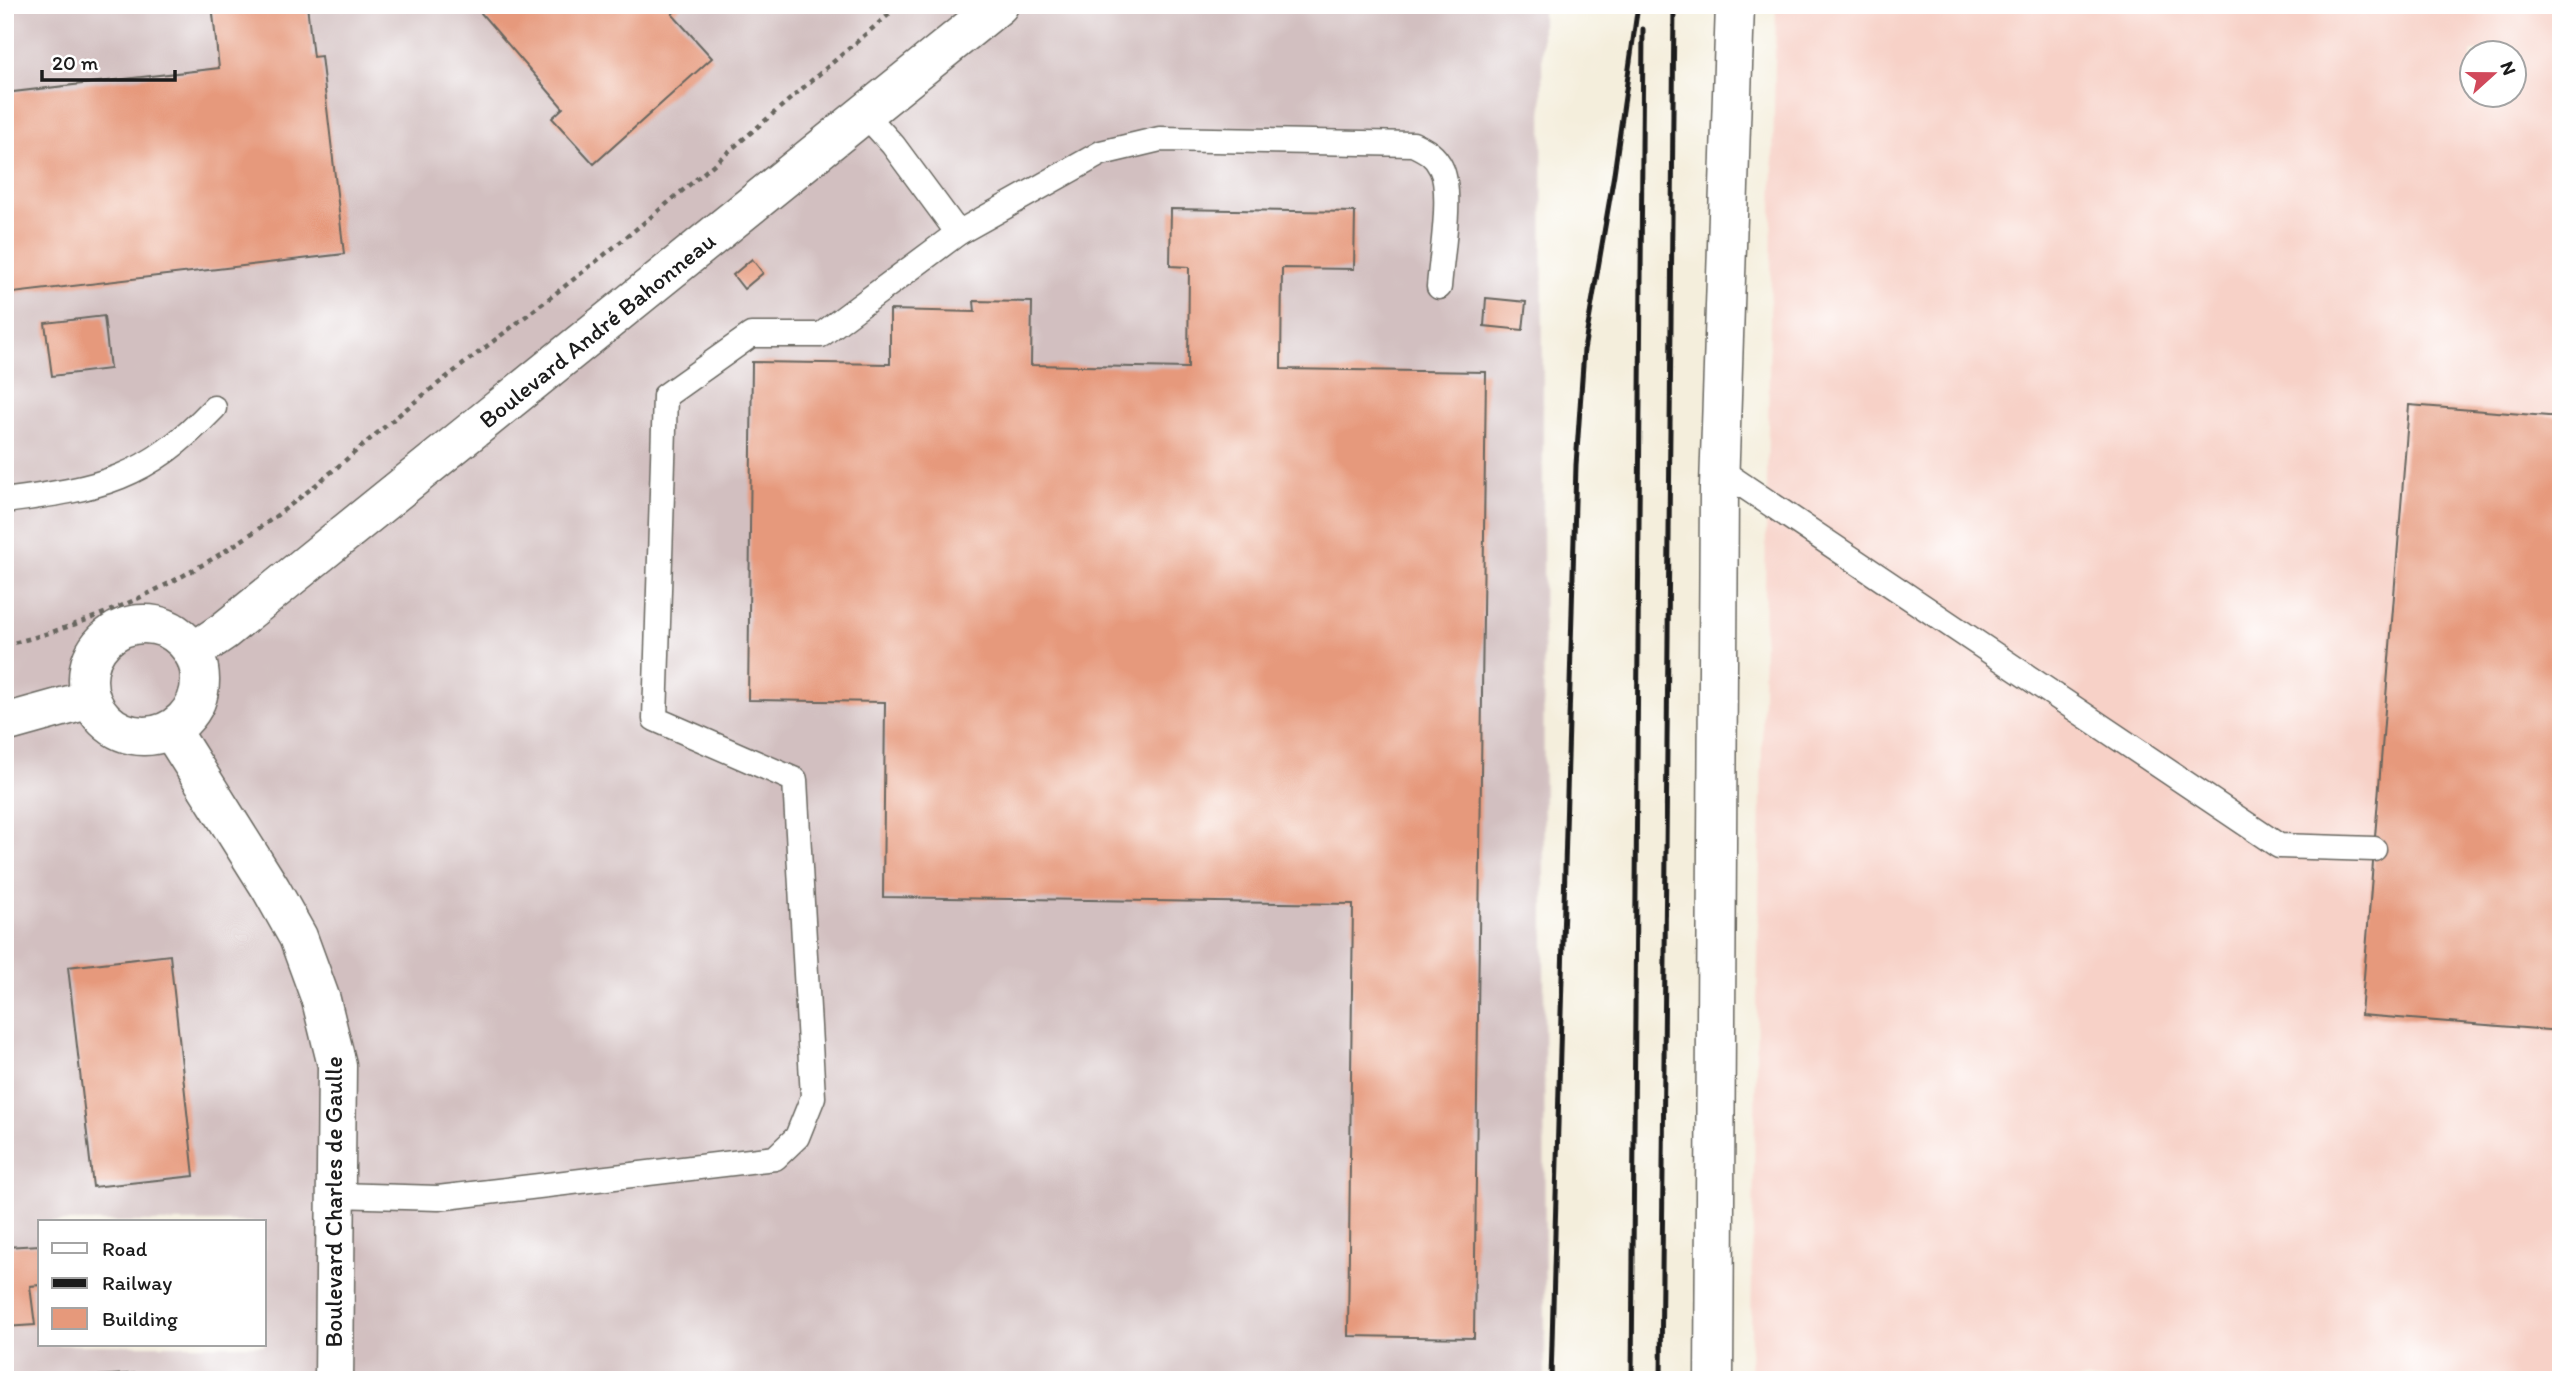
<svg xmlns="http://www.w3.org/2000/svg" width="2566" height="1385" font-family="Itim,sans-serif">
<style>
.built{fill:#f7d1c7;fill-rule:evenodd}
.industrial{fill:#d2bfc0;fill-rule:evenodd}
.building{fill:#e6997b}
.lines{fill:none;stroke-linecap:round;stroke-linejoin:round}
.lane-casing{stroke:#68665f;stroke-width:27}
.street-casing{stroke:#68665f;stroke-width:41}
.secondary-casing{stroke:#68665f;stroke-width:41}
.path{stroke:#68665f;stroke-width:4.5;stroke-dasharray:5 5;stroke-linecap:butt}
.lane{stroke:#fff;stroke-width:24}
.street{stroke:#fff;stroke-width:38}
.secondary{stroke:#fff;stroke-width:38}
.rail{stroke:#1c1c1c;stroke-width:5}
.labels{text-anchor:middle;dominant-baseline:central;stroke-width:7;stroke-linejoin:round;paint-order:stroke}
.street-label{font-size:24px;fill:#1c1c1c;stroke:#fff}
</style>
<rect width="100%" height="100%" fill="#fff"/>
<filter id="ink" filterUnits="userSpaceOnUse"><feTurbulence type="fractalNoise" baseFrequency=".0143" numOctaves="2"/><feDisplacementMap in="SourceGraphic" scale="14" xChannelSelector="R" yChannelSelector="G"/><feConvolveMatrix kernelMatrix="1 2 1 2 8 2 1 2 1" color-interpolation-filters="sRGB"/></filter>
<filter id="wash" filterUnits="userSpaceOnUse"><feTurbulence type="fractalNoise" baseFrequency=".00686" numOctaves="4" result="noise"/><feDisplacementMap in="SourceGraphic" scale="28" xChannelSelector="R" yChannelSelector="G"/><feGaussianBlur stdDeviation="1.57" result="paint"/><feColorMatrix in="noise" values="0 0 0 0 0 0 0 0 0 0 0 0 0 0 0 0 0 1.4 0 .05"/><feComposite in="paint" operator="in"/></filter>
<g filter="url(#wash)">
<rect width="100%" height="100%" fill="#f4eedc"/>
<path class="built" d="M1776 5H2561V1380H1750ZM2472 52H2514V94H2472Z"/>
<path class="industrial" d="M5 5H1542L1545 1380H5ZM40 1222H264V1345H40Z"/>
<g id="blocks">
<g class="building">
<path d="M212 5H307L313 57 321 56 344 254 5 294V93L219 68Z"/>
<path d="M474 5H682L672 14 712 58 594 164 552 118 563 108Z"/>
<path d="M1171 209 1355 212 1354 269 1282 268 1281 369 1486 372 1474 1338 1348 1336 1353 904 883 897 885 702 748 700 752 362 890 364V310L975 312 974 301 1032 302 1031 365 1188 368 1189 267 1170 266Z"/>
<path d="M752 259 763 273 744 289 733 275Z"/>
<path d="M1486 298 1526 302 1523 330 1484 326Z"/>
<path d="M104 316 110 369 52 376 45 323Z"/>
<path d="M2409 405 2561 417V1031L2361 1015Z"/>
<path d="M5 922H7L11 970 5 971Z"/>
<path d="M170 955 194 1176 93 1187 68 967Z"/>
<path d="M40 1245V1285L30 1286 35 1325 5 1327V1247Z"/>
<path d="M141 1373 142 1380H68V1378Z"/>
</g>
</g>
</g>
<g filter="url(#ink)">
<use href="#blocks" fill-opacity="0" stroke="#68665f" stroke-width="2"/>
<g class="lines">
<g class="lane-casing">
<g id="lane">
<path d="M863 112 893 145 958 233"/>
<path d="M1720 470 2279 846 2374 849"/>
<path d="M5 501C101 488 145 480 214 408"/>
<path d="M336 1195 438 1198 775 1158 797 1137 813 1097 795 780 655 719 665 396 751 335H821L958 233 1101 153 1160 139 1413 144C1426 150 1435 155 1441 168 1453 191 1441 259 1439 287"/>
</g>
</g>
<g class="street-casing">
<g id="street">
<path d="M171 730 271 889 298 937 321 1000 337 1065 334 1380"/>
<path d="M1714 1380 1719 487 1735 5"/>
</g>
</g>
<g class="secondary-casing">
<g id="secondary">
<circle cx="144" cy="680" r="56"/>
<path d="M193 652 224 631 999 5"/>
<path d="M5 723 91 699"/>
</g>
</g>
<path class="path" d="M5 645C109 620 208 570 293 503 337 469 378 431 421 397 477 353 534 311 589 267 695 183 796 93 900 5"/>
<use href="#lane" class="lane"/>
<use href="#street" class="street"/>
<use href="#secondary" class="secondary"/>
<g class="rail">
<path d="M1551 1380 1576 465 1584 350 1614 174 1638 5"/>
<path d="M1632 1380 1643 29"/>
<path d="M1661 1380 1674 5"/>
</g>
</g>
</g>
<g class="labels">
<g class="street-label">
<text transform="translate(597 330) rotate(-39)">Boulevard André Bahonneau</text>
<text transform="translate(333 1202) rotate(-90)">Boulevard Charles de Gaulle</text>
</g>
</g>
<rect width="2566" height="1385" fill="none" stroke="#fff" stroke-width="28"/>
<rect x="38" y="1220" width="228" height="126" fill="#ffffff" stroke="#a4a4a4" stroke-width="2"/>
<rect x="52" y="1243" width="35" height="10" fill="#ffffff" stroke="#a4a4a4" stroke-width="2"/>
<text x="102" y="1256" font-size="21" fill="#1c1c1c">Road</text>
<rect x="52" y="1278" width="35" height="10" fill="#1c1c1c" stroke="#a4a4a4" stroke-width="2"/>
<text x="102" y="1290" font-size="21" fill="#1c1c1c">Railway</text>
<rect x="52" y="1308" width="35" height="21" fill="#e6997b" stroke="#a4a4a4" stroke-width="2"/>
<text x="102" y="1326" font-size="21" fill="#1c1c1c">Building</text>
<g transform="translate(2493 74) rotate(69)"><circle r="33" fill="#ffffff" stroke="#a4a4a4" stroke-width="2"/>
<path d="M0-5L12 26L0 18L-12 26Z" fill="#d1495b"/>
<text y="-10" font-size="19" font-weight="bold" text-anchor="middle" fill="#1c1c1c">N</text>
</g>
<path d="M42 70v10h133v-10" fill="none" stroke="#1c1c1c" stroke-width="3.5"/>
<text x="52" y="70" font-size="21" fill="#1c1c1c" stroke="#ffffff" stroke-width="5" paint-order="stroke">20 m</text>
</svg>
